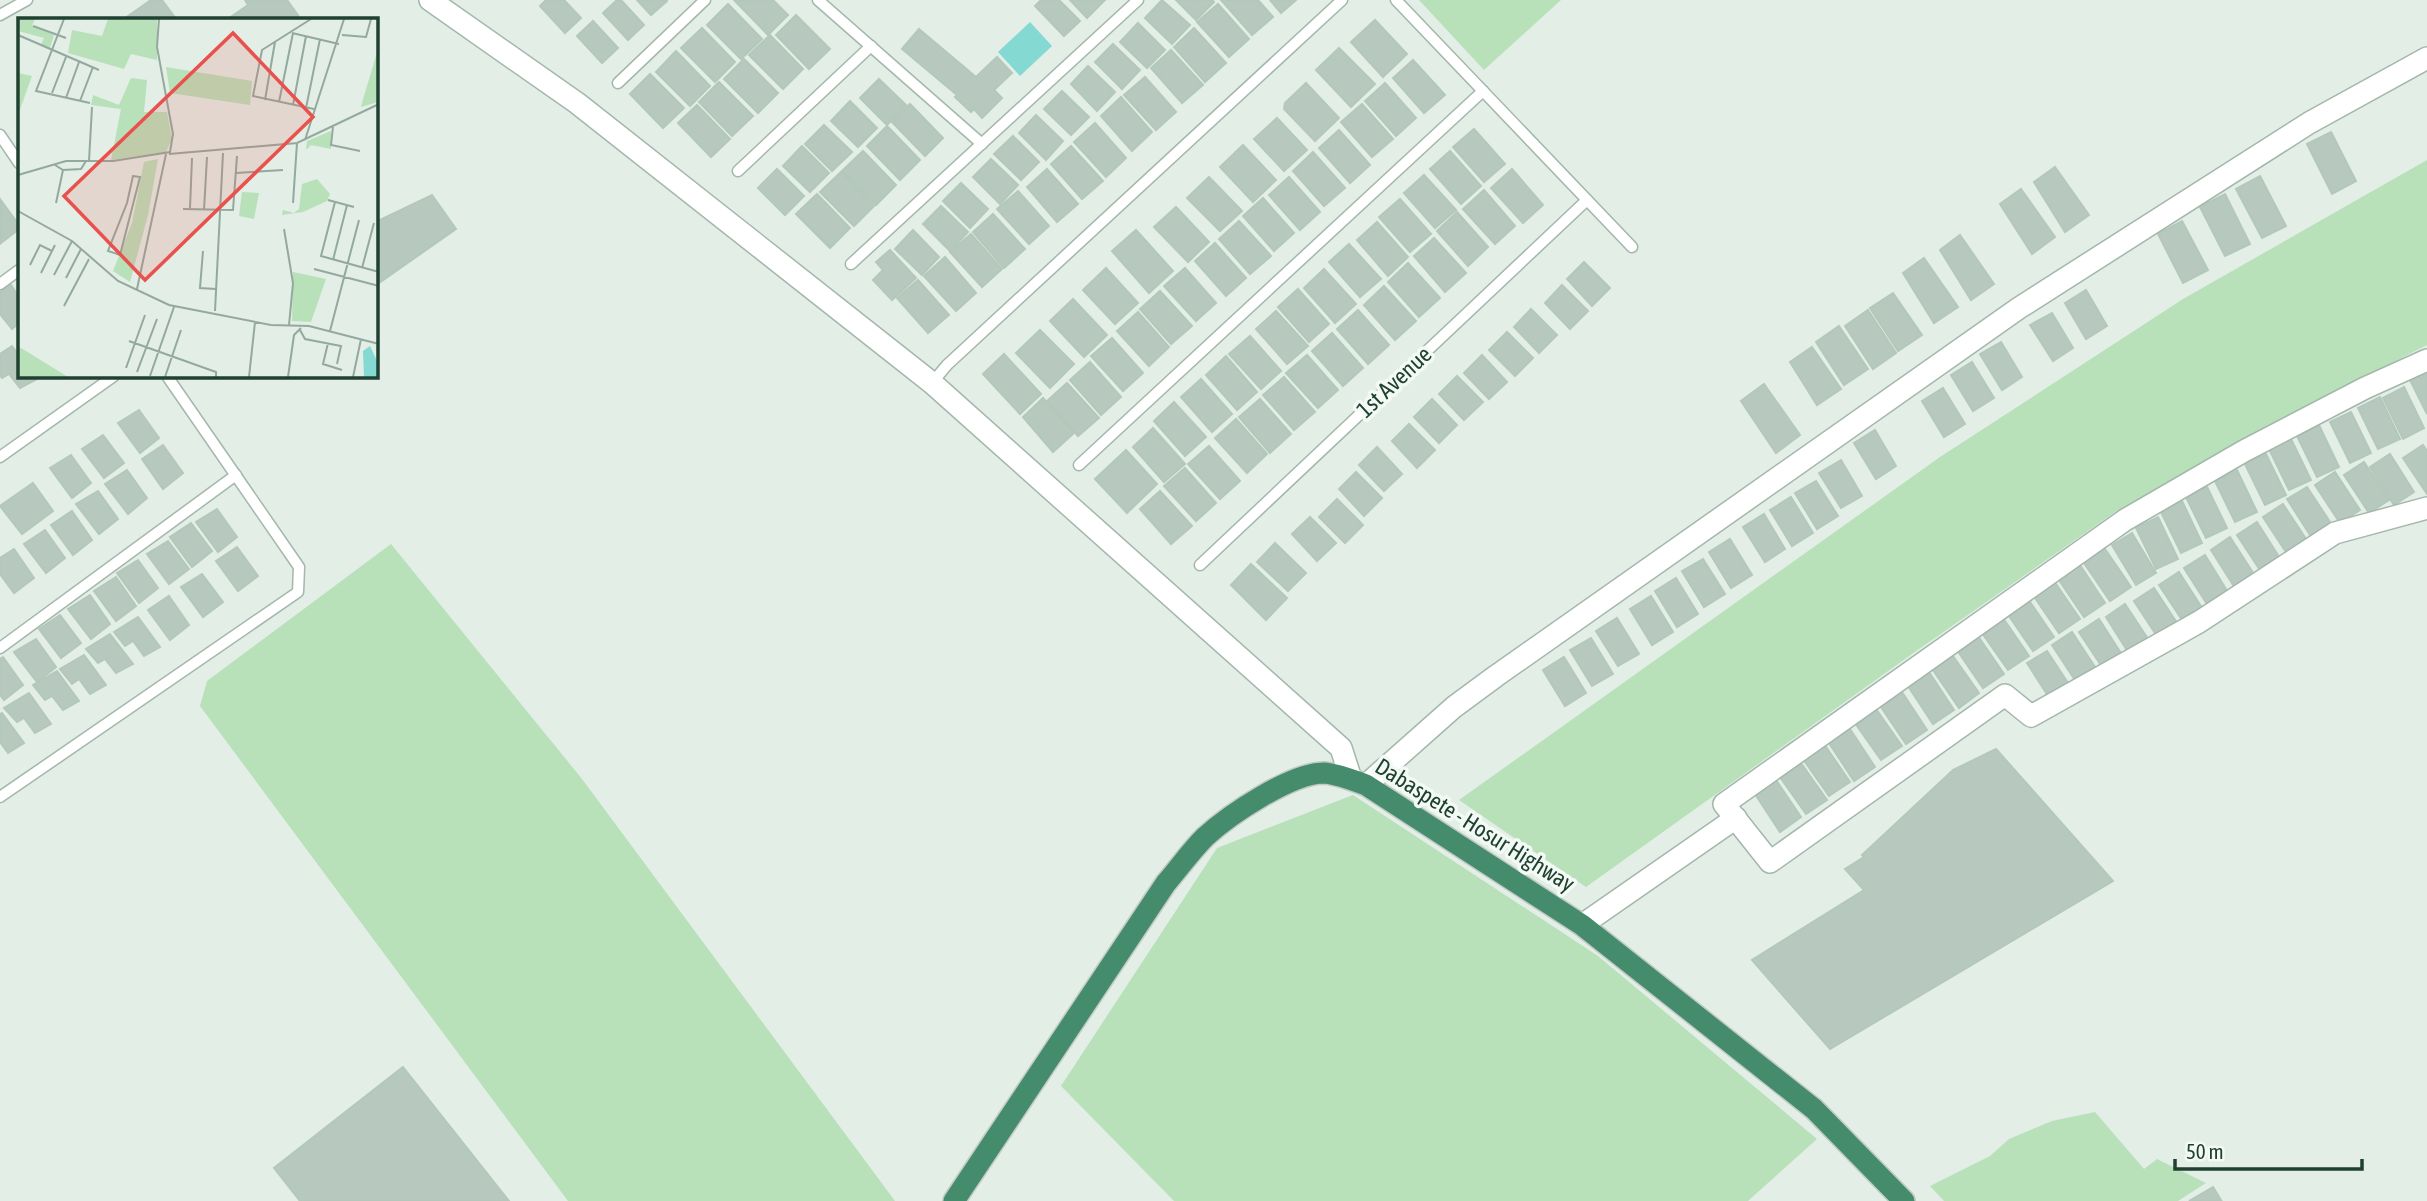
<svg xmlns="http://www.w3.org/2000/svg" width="2427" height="1201" font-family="'Asap Condensed',sans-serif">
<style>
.green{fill:#b8e1ba}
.water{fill:#84d9d3}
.building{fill:#b7c9be;stroke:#b3c8bb;stroke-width:2}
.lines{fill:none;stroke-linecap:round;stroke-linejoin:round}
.service-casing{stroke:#a4b7ac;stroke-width:13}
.minor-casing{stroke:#a4b7ac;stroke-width:24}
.tertiary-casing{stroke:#a4b7ac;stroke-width:24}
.trunk-casing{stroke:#c1cac5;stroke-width:24}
.service{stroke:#fff;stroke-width:10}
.minor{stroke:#fff;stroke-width:21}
.tertiary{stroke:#fff;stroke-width:21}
.trunk{stroke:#448c6c;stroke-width:21}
.labels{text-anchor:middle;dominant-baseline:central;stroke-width:7;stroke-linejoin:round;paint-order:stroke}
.street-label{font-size:23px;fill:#204131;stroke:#f3faf5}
.inset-road{fill:none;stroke:#94a99e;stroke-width:2}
.view{fill:#e9514c;fill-opacity:0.15;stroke:#e9514c;stroke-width:3.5}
.inset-edge{fill:none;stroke:#204131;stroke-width:3.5}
</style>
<rect width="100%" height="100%" fill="#e2eee6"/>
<g class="green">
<path d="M1419 0H1561L1484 70Z"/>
<path d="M2427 160V345L2368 375 2115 512 1912 654 1586 887 1459 800 1940 457 2183 299Z"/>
<path d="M391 544 582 779 895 1201H568L200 706 207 681Z"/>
<path d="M1353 795 1598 956 1817 1139 1748 1201H1174L1061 1086 1217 848Z"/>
<path d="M2095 1112 2144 1169 2157 1159 2206 1183 2178 1201H1944L1930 1186 1990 1156 2009 1139 2052 1121Z"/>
</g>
<path class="water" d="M1030 22 1052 46 1020 76 998 52Z"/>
<g class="building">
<path d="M151 0H162L176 19H124Z"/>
<path d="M245 0H287L300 18 228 19 248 5Z"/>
<path d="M546 0H564L581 18 565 33 540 6Z"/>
<path d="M617 0H621L644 25 628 40 603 13Z"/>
<path d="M637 0H667V1L651 15Z"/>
<path d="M734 0H773L788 15 768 35Z"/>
<path d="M1041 0H1059L1080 21 1064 36 1035 6Z"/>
<path d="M1070 0H1105L1087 18Z"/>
<path d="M1162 0 1190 25 1172 44 1145 18Z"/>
<path d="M1176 0H1212L1214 2 1196 20Z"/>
<path d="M1221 0H1258L1273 17 1252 35Z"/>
<path d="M1270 0H1296L1281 13Z"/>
<path d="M728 4 762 39 741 59 707 25Z"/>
<path d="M1218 4 1249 39 1229 57 1197 22Z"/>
<path d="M796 15 830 49 809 69 776 35Z"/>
<path d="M1375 20 1407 54 1383 77 1351 42Z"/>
<path d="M593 21 618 48 602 63 577 36Z"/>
<path d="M1138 23 1165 50 1147 68 1120 42Z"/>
<path d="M702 28 735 62 715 82 681 48Z"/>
<path d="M1194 28 1226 63 1205 82 1174 47Z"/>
<path d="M919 29 976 77 997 57 1012 73 994 90 1002 98 982 118 974 109 971 112 955 97 957 95 902 49Z"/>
<path d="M770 35 803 69 783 89 749 55Z"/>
<path d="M1113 44 1140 70 1122 89 1095 62Z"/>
<path d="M1339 48 1375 84 1351 107 1316 70Z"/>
<path d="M1171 50 1203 85 1182 103 1151 68Z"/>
<path d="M676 51 710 86 690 106 656 72Z"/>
<path d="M744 59 778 93 758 113 724 79Z"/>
<path d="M1413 60 1445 95 1424 113 1393 78Z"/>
<path d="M1088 66 1115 92 1097 111 1071 84Z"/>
<path d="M650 74 684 108 663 128 630 94Z"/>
<path d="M1145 77 1176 112 1156 130 1124 95Z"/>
<path d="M879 79 906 105 887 125 860 98Z"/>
<path d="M719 82 753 116 732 136 699 102Z"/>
<path d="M1306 83 1339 118 1315 141 1284 109 1285 103Z"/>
<path d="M1385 83 1416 118 1396 136 1365 101Z"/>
<path d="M1062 91 1089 117 1071 135 1044 109Z"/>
<path d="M1121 97 1152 132 1132 151 1101 116Z"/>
<path d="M850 101 877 128 858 147 831 121Z"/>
<path d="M910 104 943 138 925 156 892 122Z"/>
<path d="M1362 104 1393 139 1372 157 1341 122Z"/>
<path d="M697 105 730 139 711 157 678 123Z"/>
<path d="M1036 115 1063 141 1046 160 1019 133Z"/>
<path d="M1277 118 1307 150 1284 171 1254 139Z"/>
<path d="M1095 123 1126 158 1106 177 1074 142Z"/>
<path d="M824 125 852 152 832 171 805 144Z"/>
<path d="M887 126 920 160 900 180 867 146Z"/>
<path d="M1474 129 1505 164 1484 182 1453 147Z"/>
<path d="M1339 130 1370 165 1350 183 1319 148Z"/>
<path d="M2331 132 2356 181 2332 194 2307 144Z"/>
<path d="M1013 136 1039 162 1021 180 994 154Z"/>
<path d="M1243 145 1276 180 1253 202 1220 167Z"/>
<path d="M802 146 829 173 810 192 783 166Z"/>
<path d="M1071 146 1103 181 1082 199 1051 164Z"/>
<path d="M863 151 896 185 876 205 842 171Z"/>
<path d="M1450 151 1481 186 1461 204 1430 169Z"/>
<path d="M1313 152 1345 188 1324 206 1293 171Z"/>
<path d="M991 159 1018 185 1000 204 973 177Z"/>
<path d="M2055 167 2089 215 2065 232 2034 182Z"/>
<path d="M777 169 804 196 785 215 758 188Z"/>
<path d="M1047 169 1078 204 1057 222 1027 187Z"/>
<path d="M1512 169 1543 205 1523 223 1491 188Z"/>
<path d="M841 172 874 206 854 226 820 192Z"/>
<path d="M1424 175 1456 210 1435 228 1404 193Z"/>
<path d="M2260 176 2286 226 2262 238 2236 189Z"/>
<path d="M1209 177 1242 211 1220 231 1187 198Z"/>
<path d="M1289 177 1320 212 1300 230 1269 195Z"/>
<path d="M961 183 988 209 970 228 943 201Z"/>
<path d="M2021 189 2055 237 2032 254 2000 204Z"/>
<path d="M1484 190 1515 226 1495 244 1463 209Z"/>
<path d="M1018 191 1049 226 1029 244 997 209Z"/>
<path d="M817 194 850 228 830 248 796 214Z"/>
<path d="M2225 194 2250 244 2225 256 2200 207Z"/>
<path d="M432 195 456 229 376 285V222Z"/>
<path d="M1263 198 1294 233 1274 251 1243 216Z"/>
<path d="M0 199 19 225V229L1 243Z"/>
<path d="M1400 199 1431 234 1410 252 1379 217Z"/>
<path d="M941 206 968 232 950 251 923 224Z"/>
<path d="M1176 207 1209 242 1188 262 1154 227Z"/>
<path d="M1457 212 1488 247 1468 266 1437 231Z"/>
<path d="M993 214 1025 249 1004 268 973 232Z"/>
<path d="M1239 221 1271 256 1250 274 1219 239Z"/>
<path d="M2182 221 2208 270 2183 283 2158 234Z"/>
<path d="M1377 222 1408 257 1388 276 1357 240Z"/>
<path d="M913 230 939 257 922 275 895 249Z"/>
<path d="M1136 230 1173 271 1149 293 1112 251Z"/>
<path d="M971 234 1002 269 982 287 950 252Z"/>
<path d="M1960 235 1994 284 1971 300 1940 250Z"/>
<path d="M1434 238 1466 273 1445 292 1414 256Z"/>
<path d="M1215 243 1246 278 1226 296 1195 261Z"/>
<path d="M1349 244 1381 279 1360 297 1329 262Z"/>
<path d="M890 250 916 278 892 300 873 280 883 270 876 262Z"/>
<path d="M945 257 976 293 956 311 924 276Z"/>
<path d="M1924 258 1958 307 1934 323 1903 273Z"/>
<path d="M1584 262 1610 288 1592 306 1567 279Z"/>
<path d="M1408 263 1440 298 1419 317 1388 282Z"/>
<path d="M1106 268 1138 303 1115 324 1083 290Z"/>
<path d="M1185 268 1216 303 1196 321 1164 286Z"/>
<path d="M1324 269 1356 304 1335 323 1304 288Z"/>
<path d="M918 280 949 315 928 333 897 298Z"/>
<path d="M11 285 19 297V323L12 329 0 314V292Z"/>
<path d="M1562 285 1588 311 1570 329 1545 303Z"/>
<path d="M1384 286 1416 321 1395 340 1364 305Z"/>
<path d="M1298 289 1329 324 1309 342 1278 307Z"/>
<path d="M2086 290 2107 326 2086 339 2065 303Z"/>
<path d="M1160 291 1192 326 1171 344 1140 309Z"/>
<path d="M1893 293 1922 335 1898 351 1870 308Z"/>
<path d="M1073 299 1107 335 1084 357 1050 321Z"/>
<path d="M1531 309 1557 335 1539 353 1514 327Z"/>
<path d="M1358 310 1389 345 1368 364 1337 329Z"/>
<path d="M1868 310 1896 353 1873 369 1845 326Z"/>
<path d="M1276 311 1308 346 1287 364 1256 329Z"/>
<path d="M1138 312 1169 347 1149 366 1117 331Z"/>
<path d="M2052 313 2073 348 2053 361 2030 325Z"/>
<path d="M1839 326 1868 369 1844 385 1816 342Z"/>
<path d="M1040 330 1074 364 1050 388 1016 353Z"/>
<path d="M1507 332 1533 358 1515 376 1489 350Z"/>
<path d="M1332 333 1363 368 1343 386 1312 351Z"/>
<path d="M1250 336 1281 371 1261 389 1229 354Z"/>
<path d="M1112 338 1143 373 1123 391 1091 356Z"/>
<path d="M2001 342 2022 377 2002 390 1980 354Z"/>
<path d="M12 346 19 355V376H34L37 379 20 388 9 374 2 378 0 375V354Z"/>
<path d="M1812 347 1841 389 1817 405 1790 362Z"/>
<path d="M1004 354 1041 394 1020 414 983 374Z"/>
<path d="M1307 355 1338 390 1318 408 1286 373Z"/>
<path d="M1482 355 1507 382 1489 399 1464 373Z"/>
<path d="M1226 356 1257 392 1237 410 1206 375Z"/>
<path d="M1090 362 1121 397 1101 415 1070 380Z"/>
<path d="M1972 362 1994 398 1973 411 1951 375Z"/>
<path d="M2427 371V414L2410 380Z"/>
<path d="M1457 376 1483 402 1464 420 1439 394Z"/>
<path d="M1284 377 1315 412 1294 430 1263 395Z"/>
<path d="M1201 379 1232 414 1212 432 1181 397Z"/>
<path d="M1067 383 1099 418 1078 436 1047 401Z"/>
<path d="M1764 384 1800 435 1776 453 1741 401Z"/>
<path d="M2404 387 2424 428 2403 439 2383 398Z"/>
<path d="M1943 388 1965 424 1944 437 1922 401Z"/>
<path d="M2380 397 2400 439 2378 449 2358 408Z"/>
<path d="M1043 398 1074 433 1053 452 1023 417Z"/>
<path d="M1260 399 1291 434 1270 453 1239 417Z"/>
<path d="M1432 399 1457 425 1439 443 1414 417Z"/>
<path d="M1174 402 1206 437 1185 456 1154 421Z"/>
<path d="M139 410 159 438 140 453 118 423Z"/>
<path d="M2351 412 2371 453 2350 463 2330 422Z"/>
<path d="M1236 419 1267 454 1247 473 1215 438Z"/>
<path d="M1409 424 1435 450 1417 468 1392 441Z"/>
<path d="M2319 425 2339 467 2317 477 2297 436Z"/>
<path d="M1153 428 1185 464 1164 482 1133 447Z"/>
<path d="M1875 430 1896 466 1876 479 1854 443Z"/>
<path d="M103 435 124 463 104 478 82 449Z"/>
<path d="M2291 439 2311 480 2289 490 2269 449Z"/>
<path d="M163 445 183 473 163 489 142 459Z"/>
<path d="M2423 445 2427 451V494L2403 458Z"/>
<path d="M1209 446 1240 481 1220 499 1188 464Z"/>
<path d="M1377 447 1402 474 1384 491 1359 465Z"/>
<path d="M1126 450 1157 484 1127 513 1095 479Z"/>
<path d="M2266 454 2286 495 2265 505 2245 464Z"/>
<path d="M2390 454 2414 492 2394 505 2370 467Z"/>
<path d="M71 455 91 483 72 498 50 468Z"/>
<path d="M1841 460 1862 496 1841 508 1819 473Z"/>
<path d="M2364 462 2389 500 2369 513 2344 475Z"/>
<path d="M1185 468 1216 503 1196 521 1164 486Z"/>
<path d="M127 470 147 498 128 514 105 484Z"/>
<path d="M2237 470 2257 512 2235 522 2215 481Z"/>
<path d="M1356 472 1382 498 1364 516 1339 489Z"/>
<path d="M2335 472 2360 510 2340 523 2315 485Z"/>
<path d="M1816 481 1838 516 1817 529 1795 493Z"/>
<path d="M33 483 53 511 22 534 0 506Z"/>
<path d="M2207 487 2227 528 2206 538 2186 497Z"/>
<path d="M2307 487 2332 525 2312 538 2287 499Z"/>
<path d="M98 491 118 519 99 534 76 504Z"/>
<path d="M1160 491 1192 526 1171 544 1140 509Z"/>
<path d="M1791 497 1813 533 1792 546 1770 510Z"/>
<path d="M1337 499 1363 525 1345 543 1319 517Z"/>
<path d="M2182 501 2202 543 2181 553 2161 512Z"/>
<path d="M2283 504 2308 542 2288 555 2263 517Z"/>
<path d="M217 509 237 537 218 552 196 522Z"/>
<path d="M72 511 92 540 73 555 51 525Z"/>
<path d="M1764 514 1785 549 1765 562 1743 527Z"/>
<path d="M1310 517 1336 543 1317 561 1292 534Z"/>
<path d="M2158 517 2178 559 2156 569 2136 528Z"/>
<path d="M2257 522 2281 560 2262 573 2237 535Z"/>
<path d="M191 523 212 551 192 567 170 537Z"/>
<path d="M45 530 65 558 46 573 24 544Z"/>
<path d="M2132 533 2156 573 2136 585 2112 545Z"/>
<path d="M2230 537 2255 576 2235 588 2211 550Z"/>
<path d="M1730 539 1752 575 1731 588 1709 552Z"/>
<path d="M168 541 189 569 169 584 147 554Z"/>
<path d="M1275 543 1306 573 1288 591 1257 562Z"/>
<path d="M237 547 258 576 238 591 216 561Z"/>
<path d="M14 549 34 578 14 593 0 574V558Z"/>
<path d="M2105 549 2131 587 2110 601 2084 563Z"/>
<path d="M2205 555 2229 594 2209 607 2184 568Z"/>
<path d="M1703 559 1725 594 1704 607 1682 571Z"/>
<path d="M138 560 158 588 139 603 117 573Z"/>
<path d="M1251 564 1287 598 1266 620 1231 585Z"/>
<path d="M2080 565 2105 603 2084 617 2059 580Z"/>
<path d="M2179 572 2204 611 2184 623 2159 585Z"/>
<path d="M202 574 223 602 203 617 181 587Z"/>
<path d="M116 577 136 606 116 621 94 591Z"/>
<path d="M1676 578 1698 614 1677 627 1655 591Z"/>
<path d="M2054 581 2080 619 2059 633 2033 595Z"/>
<path d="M2154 588 2179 626 2159 639 2134 601Z"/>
<path d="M90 595 110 624 91 639 68 609Z"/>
<path d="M169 596 189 625 170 640 148 610Z"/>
<path d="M1651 596 1673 632 1652 645 1630 609Z"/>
<path d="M2028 599 2054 637 2033 651 2007 613Z"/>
<path d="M2125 604 2150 642 2130 655 2106 617Z"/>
<path d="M60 615 81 643 61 658 39 629Z"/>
<path d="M138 617 160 647 144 656 133 641 125 646 114 632Z"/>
<path d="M1617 618 1639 654 1618 666 1596 631Z"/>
<path d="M2003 618 2029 656 2008 670 1982 633Z"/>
<path d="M2099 619 2124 658 2104 670 2079 632Z"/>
<path d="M2072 632 2097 670 2077 683 2052 645Z"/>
<path d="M110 634 133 664 116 673 105 659 98 663 86 649Z"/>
<path d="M1978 636 2004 674 1983 688 1957 650Z"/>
<path d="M1591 638 1613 674 1592 686 1570 650Z"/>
<path d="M36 639 56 667 37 682 14 652Z"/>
<path d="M2047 651 2072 689 2052 702 2027 663Z"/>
<path d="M84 655 106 685 90 694 79 679 72 684 60 669Z"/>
<path d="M1953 656 1979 693 1959 708 1933 670Z"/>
<path d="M3 657 23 685 4 700 0 695V659Z"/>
<path d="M1564 657 1586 693 1565 706 1543 670Z"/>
<path d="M57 671 79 701 63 710 52 696 45 700 33 685Z"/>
<path d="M1929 672 1954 710 1933 724 1908 686Z"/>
<path d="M1902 692 1927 730 1906 744 1881 707Z"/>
<path d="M29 693 51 724 35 733 24 718 17 722 4 708Z"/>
<path d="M1876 709 1902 746 1881 760 1855 723Z"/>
<path d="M2 713 24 743 8 753 0 742V714Z"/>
<path d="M1850 729 1875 767 1854 781 1829 743Z"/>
<path d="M1824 744 1850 782 1829 796 1803 759Z"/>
<path d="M1996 749 2113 881 1830 1049 1752 960 1864 890 1845 869 1864 857 1862 855 1953 770Z"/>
<path d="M1801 763 1827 800 1806 814 1780 777Z"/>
<path d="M1776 780 1801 817 1780 832 1755 794Z"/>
<path d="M403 1067 509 1201H300L274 1168Z"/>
<path d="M2213 1187 2221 1200 2189 1201Z"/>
</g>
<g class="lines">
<g class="service-casing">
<g id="service">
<path d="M818 0 982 144"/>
<path d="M1396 0 1632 247"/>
<path d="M0 15 27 0"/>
<path d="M618 83 705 0"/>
<path d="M0 135 19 163"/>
<path d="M738 171 871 46"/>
<path d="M851 264 1138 0"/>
<path d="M0 284 19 270"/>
<path d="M932 383 947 365 1342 0"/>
<path d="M0 457 114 376"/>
<path d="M1079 465 1483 91"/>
<path d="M1200 565 1587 200"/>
<path d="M0 648 236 475"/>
<path d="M0 797 298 592 299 567 167 376"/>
</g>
</g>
<g class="minor-casing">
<g id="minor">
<path d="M2427 360 2365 388 2244 451 2125 520 1724 804 1770 862 2005 695 2031 716 2199 622 2335 533 2427 508"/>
<path d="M1366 785 1454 707 1496 676 2019 308 2309 123 2427 58"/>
<path d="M1582 925 1736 818"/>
</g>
</g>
<g class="tertiary-casing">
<path id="tertiary" d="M430 0 577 103 932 383 1341 748 1351 779"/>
</g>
<g class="trunk-casing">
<path id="trunk" d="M954 1201 1166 883C1179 868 1191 851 1205 837 1229 815 1291 773 1324 773 1338 774 1353 780 1366 785L1582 925 1814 1109 1904 1201"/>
</g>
<use href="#service" class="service"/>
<use href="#minor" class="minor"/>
<use href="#tertiary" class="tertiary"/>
<use href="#trunk" class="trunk"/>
</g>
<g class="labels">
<g class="street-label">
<text transform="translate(1394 382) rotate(-43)">1st Avenue</text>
<text transform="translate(1475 825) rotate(32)">Dabaspete - Hosur Highway</text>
</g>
</g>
<g transform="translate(18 18)">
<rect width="360" height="360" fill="#e2eee6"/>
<path d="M0 1H17L14 8 36 17 32 30 23 27 26 20 0 13ZM90 1H139V42L113 36 106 51 50 35 54 12 84 18ZM360 31V84L343 89 346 78ZM148 49 234 63 232 87 152 75ZM0 55 14 58 0 97ZM113 60 129 62 126 94H149L154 121 148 134 93 142 103 91 73 87 75 77 101 87ZM313 113V131L293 127 288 132 289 123ZM140 141 130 197 112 264 95 253 114 205 126 144ZM299 161 312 176 309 183 285 194 264 197 265 192 276 195 281 191 284 166ZM224 174 241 175 236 201 221 198ZM275 254 308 261 293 304 274 303ZM0 330H3L50 359H0Z" fill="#b8e1ba"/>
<path d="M352 328 360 345V359H346L345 333Z" fill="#84d9d3"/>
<path class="inset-road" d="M46 1 18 73 72 85M293 1 244 32 235 78 296 91M15 8 48 20M274 15 321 26M0 17 81 52M324 17 348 19 353 1M34 75 48 39M48 80 61 44M247 82 257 24M62 83 75 49M261 84 275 15M275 87 288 18M288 90 302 21M315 109 313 127 342 133M287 122 326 1M151 136 279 125 361 86M71 143 74 89M37 147 45 152 63 151 68 143M218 155 265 152M0 157 48 143H95L152 134 155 116 139 29 141 1M115 158 122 159 102 237 90 233 109 185ZM310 182 336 189M317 184 303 238 361 254M38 185 45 152M275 185 279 125M172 190 174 140M165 191 215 192 219 138M186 192 189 139M0 193 54 223 100 263 151 287 253 307 291 308 361 326M266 211 275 265 271 307M185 233 182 270 198 271M315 242 329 187M12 247 22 227 34 233M344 250 356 205M296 251 361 268M23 255 37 227M36 257 54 223M48 260 63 231M119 271 148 136M46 288 71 241M197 293 205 135M282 312 287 321 323 328 319 346M312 313 341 202M111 323 198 354V359M310 325 305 346 324 352M108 350 127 297M119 354 139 301M132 358 156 289M147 359 163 312M231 359 237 304M270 359 276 317 283 310M335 359 343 321"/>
<path class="view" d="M215 15 295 99 127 262 46 178Z"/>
<rect width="360" height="360" class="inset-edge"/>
</g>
<path d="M2175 1159v10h187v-10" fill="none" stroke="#204131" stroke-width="3.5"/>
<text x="2186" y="1159" font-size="21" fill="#204131" stroke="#f3faf5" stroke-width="5" paint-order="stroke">50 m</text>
</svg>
